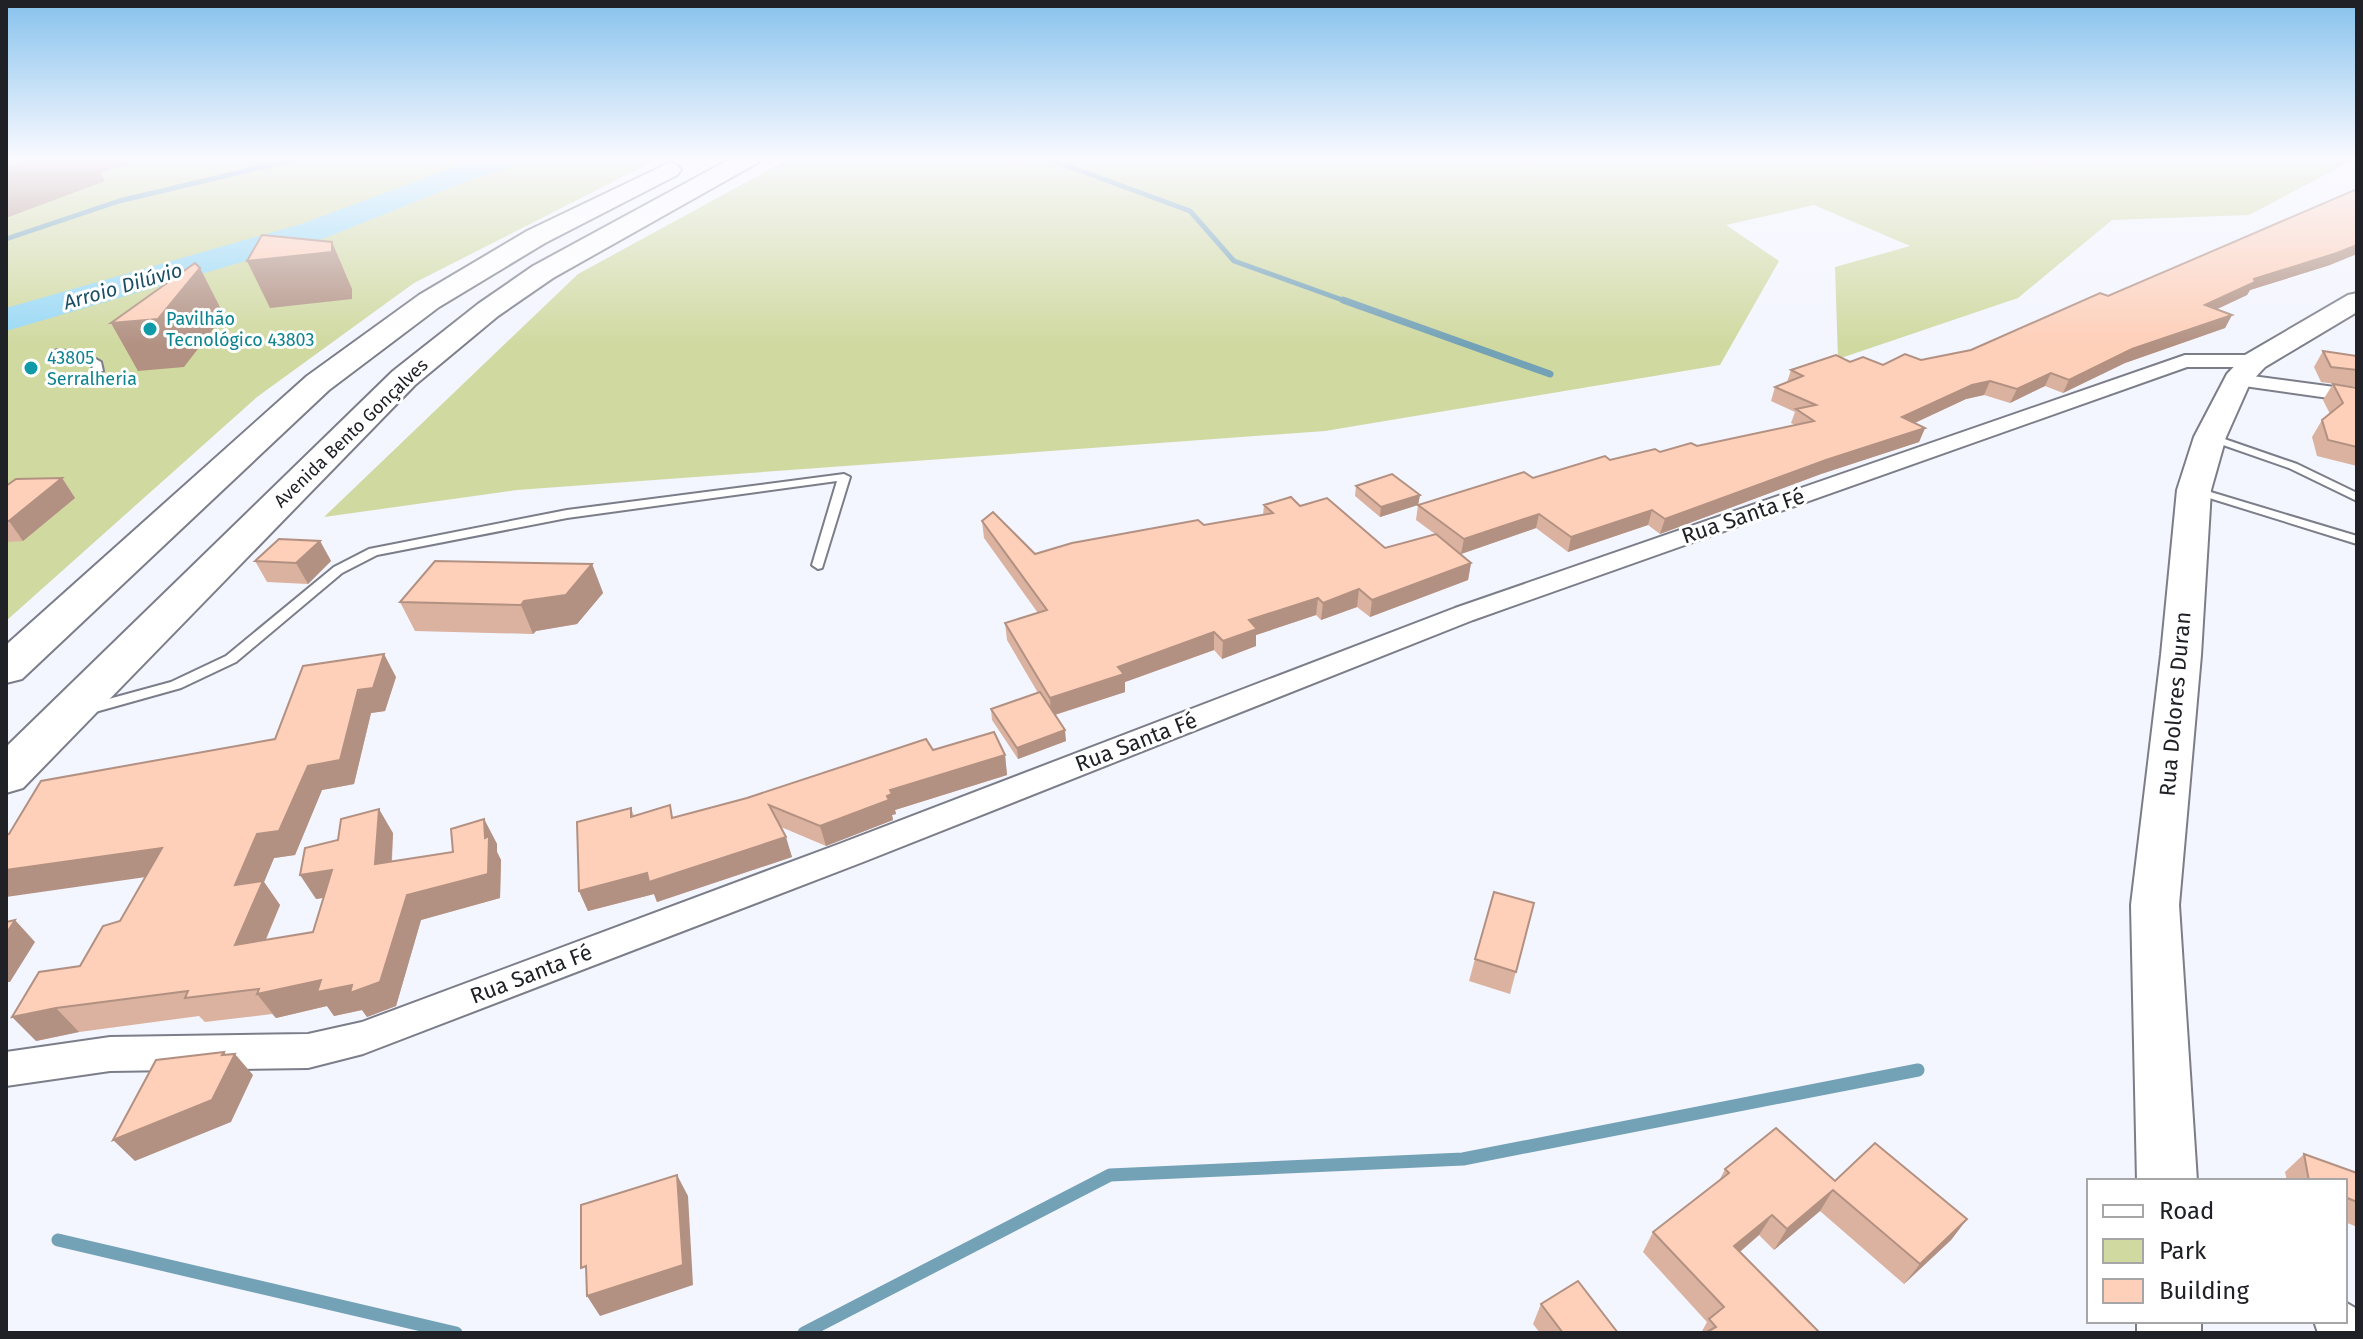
<svg xmlns="http://www.w3.org/2000/svg" width="2363" height="1339" font-family="'Fira Sans',sans-serif">
<style>
.green{fill:#d0d9a0}
.lines{fill:none;stroke-linecap:round;stroke-linejoin:round}
.stream-far2{stroke:#73a1b6;stroke-width:5}
.stream-far1{stroke:#73a1b6;stroke-width:7}
.stream{stroke:#73a1b6;stroke-width:13}
.river{fill:#97d8f4;fill-rule:evenodd}
.lane-casing{stroke:#7b7d88;stroke-width:4}
.street-casing{stroke:#7b7d88;stroke-width:4}
.secondary-casing{stroke:#7b7d88;stroke-width:4}
.primary-casing{stroke:#7b7d88;stroke-width:4}
.lane{fill:#fff;fill-rule:evenodd}
.street{fill:#fff;fill-rule:evenodd}
.secondary{fill:#fff;fill-rule:evenodd}
.primary{fill:#fff;fill-rule:evenodd}
.wall{fill:#dab29f}
.shaded-wall{fill:#b29182}
.building{fill:#fecfb9;stroke:#b29182;stroke-width:2}
.culture-dot{fill:#0f9aa8;stroke:#fff;stroke-width:3}
.labels{text-anchor:middle;dominant-baseline:central;stroke-width:6;stroke-linejoin:round;paint-order:stroke}
.far-culture-label{font-size:18px;fill:#0d838f;stroke:#fff;text-anchor:start}
.far-street-label{font-size:18px;fill:#202126;stroke:#fff}
.far-water-label{font-size:20px;font-style:italic;fill:#1b4f63;stroke:#fff}
.street-label{font-size:22px;fill:#202126;stroke:#fff}
</style>
<rect width="100%" height="100%" fill="#f3f5ff"/>
<g class="green">
<path d="M6 158H660L414 283 257 397 6 621Z"/>
<path d="M806 158H2357L2249 215 2112 220 2018 298 1838 359 1835 267 1910 246 1814 205 1726 225 1779 261 1720 365 1325 431 517 490 324 517 578 274 785 161Z"/>
</g>
<g class="lines">
<g class="stream-far2">
<path d="M1046 158 1190 211 1234 261 1348 302"/>
<path d="M6 239 119 201 300 158"/>
</g>
<path class="stream-far1" d="M1343 300 1550 374"/>
<g class="stream">
<path d="M58 1240 456 1333"/>
<path d="M804 1333 1110 1175 1463 1159 1918 1070"/>
</g>
<path class="river" d="M479 158H527L522 164 477 177 325 238 6 331V308L301 224Z"/>
<g class="lane-casing">
<g id="lane">
<path d="M57 350 85 353 101 362 103 371 94 373 92 365 79 358 54 355 52 353Z"/>
<path d="M2210 434 2297 464 2357 493V501L2289 468 2206 439V435Z"/>
<path d="M844 474 850 477 822 568 818 569 812 565 837 481 567 518 377 555 342 573 236 662 181 688 88 714 81 709 83 706 171 682 226 656 334 567 369 549 567 510Z"/>
<path d="M2194 487 2357 536V544L2190 492V488Z"/>
</g>
</g>
<g class="street-casing">
<g id="street">
<path d="M2185 355H2255L2265 361 2255 367H2187L1473 620 863 862 363 1054 308 1068 110 1071 6 1086V1052L110 1037 308 1034 362 1022 839 844 1455 608Z"/>
<path d="M2237 374 2357 390V402L2230 384 2227 380 2230 376Z"/>
<path d="M2345 1302 2357 1309V1333H2318L2314 1321H2345Z"/>
</g>
</g>
<g class="secondary-casing">
<g id="secondary">
<path d="M2357 293V312L2265 367 2250 383 2226 437 2211 490 2201 655 2179 905 2197 1181H2137L2131 905 2161 655 2177 490 2194 437 2227 374 2245 355 2348 295Z"/>
<rect x="2137" y="1321" width="64" height="12"/>
</g>
</g>
<g class="primary-casing">
<g id="primary">
<path d="M732 158H761L757 163 553 278 498 316 415 385 23 788 6 793V747L393 371 478 304 533 266Z"/>
<path d="M669 163 677 165 681 170 677 175 545 243 439 307 329 390 22 679 6 683V645L307 376 419 295 527 231Z"/>
</g>
</g>
<use href="#lane" class="lane"/>
<use href="#street" class="street"/>
<use href="#secondary" class="secondary"/>
<use href="#primary" class="primary"/>
</g>
<g class="wall">
<path d="M2330 265 2250 290 2247 295 2217 309 2232 315 2225 328 2125 363 2063 393 2045 386 2010 403 1984 395 1966 399 1915 423 1925 428 1919 442 1821 474 1660 534 1648 525 1568 552 1536 528 1461 554 1471 563 1468 580 1370 617 1357 607 1321 620 1316 615 1256 635V646L1222 659 1214 650 1125 682V692L1055 715 1066 741 1018 759 992 720 991 709 1038 693 1007 640 1005 623 1038 613 984 538 982 521 1035 554 1263 515 1264 505 1300 506 1385 548 1435 534 1416 520 1418 505 1380 517 1355 496 1356 486 1420 495 1418 505 1610 460 1697 446 1795 425 1791 423 1795 412 1771 401 1775 387 1787 382 1791 370 1850 362 1883 365 1921 360 1971 350 2108 296Z"/>
<path d="M2323 351 2357 356V387L2321 382 2314 367Z"/>
<path d="M2333 384 2357 388V466L2317 456 2312 437 2322 420 2330 414 2323 400Z"/>
<path d="M62 478 75 498 23 541 6 542V486Z"/>
<path d="M320 541 331 561 308 584 267 582 255 561Z"/>
<path d="M592 564 603 593 577 624 536 631 533 634 415 631 400 602Z"/>
<path d="M396 677 385 711 371 713 354 784 322 790 295 855 274 858 264 882 280 905 266 940 313 932 323 898 316 899 393 833 392 862 453 852 484 819 497 844V852L501 860 500 898 421 920 396 1006 367 1017 362 1010 334 1016 327 1006 276 1018 272 1014 205 1022 199 1016 79 1032 36 1041 80 966 120 921 275 739Z"/>
<path d="M933 750 1005 755 1007 775 895 810 896 814 892 815 893 820 826 846 781 827 792 857 657 902 654 894 588 911 579 891 631 808 634 816 674 818Z"/>
<path d="M1534 903 1510 994 1469 981 1475 959Z"/>
<path d="M2304 1154 2357 1173V1227L2345 1222V1181H2287L2285 1172Z"/>
<path d="M1725 1169 1835 1181 1967 1219 1951 1240 1904 1284 1820 1211 1774 1250 1759 1235 1740 1252 1820 1333H1701L1707 1322 1643 1252 1653 1232 1719 1181Z"/>
<path d="M1541 1304 1618 1333H1540L1533 1324Z"/>
</g>
<g class="shaded-wall">
<path d="M33 158H125L128 164 100 173 105 181 6 218V167Z"/>
<path d="M332 242 352 289V299L270 308 247 261Z"/>
<path d="M2357 245V254L2330 265 2250 290 2247 295 2198 318 2205 305 2254 279Z"/>
<path d="M200 268 224 315 184 367 138 371 111 323Z"/>
<path d="M2232 315 2225 328 2125 363 2063 393 2069 380 2132 349Z"/>
<path d="M2051 373 2045 386 2010 403 2017 389Z"/>
<path d="M1990 381 1984 395 1966 399 1897 431 1902 417 1972 385Z"/>
<path d="M1925 428 1919 442 1821 474 1660 534 1665 519 1826 460Z"/>
<path d="M62 478 75 498 23 541 9 521Z"/>
<path d="M1420 495 1418 505 1380 517 1381 507Z"/>
<path d="M1652 510 1648 525 1568 552 1571 537Z"/>
<path d="M1539 514 1536 528 1461 554 1464 539Z"/>
<path d="M320 541 331 561 308 584 296 563Z"/>
<path d="M1471 563 1468 580 1370 617 1372 600Z"/>
<path d="M592 564 603 593 577 624 536 631 533 634 521 605 524 601Z"/>
<path d="M1359 589 1357 607 1321 620 1323 603Z"/>
<path d="M1318 598 1316 615 1256 635V646L1222 659 1223 641 1249 620Z"/>
<path d="M1214 632V650L1125 682V692L1051 716 1050 698 1118 667Z"/>
<path d="M384 654 396 677 385 711 371 713 354 784 322 790 295 855 274 858 264 882 280 905 253 969 235 945V885L257 834 308 766Z"/>
<path d="M1065 730 1066 741 1018 759 1017 748Z"/>
<path d="M1005 755 1007 775 895 810 896 814 892 815 893 820 826 846 820 826 887 796 890 790Z"/>
<path d="M379 809 393 833 390 888 375 864Z"/>
<path d="M484 819 497 844V852L501 860 500 898 421 920 396 1006 367 1017 362 1010 334 1016 327 1006 276 1018 257 994 407 895 485 838Z"/>
<path d="M786 837 792 857 657 902 654 894 588 911 579 891Z"/>
<path d="M162 848 181 872 6 897V870Z"/>
<path d="M332 870 347 894 316 899 300 875Z"/>
<path d="M15 920 35 942 10 982H6V934Z"/>
<path d="M56 1008 79 1032 36 1041 12 1017Z"/>
<path d="M224 1052 231 1061 235 1054 253 1075 231 1122 135 1161 113 1140 222 1055Z"/>
<path d="M677 1175 688 1196 693 1285 600 1316 587 1296Z"/>
<path d="M1833 1190 1820 1211 1774 1250 1787 1229Z"/>
<path d="M1772 1215 1759 1235 1722 1267 1734 1246Z"/>
<path d="M1967 1219 1951 1240 1904 1284 1920 1264Z"/>
</g>
<g class="building">
<path d="M6 158H33L6 167Z"/>
<path d="M2357 189V245L2337 253 2254 279 2255 282 2205 305 2232 315 2132 349 2069 380 2051 373 2017 389 1990 381 1972 385 1902 417 1925 428 1826 460 1665 519 1652 510 1571 537 1539 514 1464 539 1418 505 1524 472 1533 478 1605 456 1610 460 1655 449 1660 452 1691 443 1697 446 1814 421 1796 409 1816 405 1775 387 1803 376 1791 370 1836 355 1850 362 1863 357 1883 365 1905 354 1921 360 1971 350 2100 293 2108 296Z"/>
<path d="M262 235 332 242V252L247 261Z"/>
<path d="M195 263 200 268 158 319 111 323Z"/>
<path d="M2323 351 2357 356V370L2331 367Z"/>
<path d="M2333 384 2357 388V447L2328 440 2322 420 2343 403Z"/>
<path d="M1392 474 1420 495 1381 507 1356 486Z"/>
<path d="M62 478 9 521H6V486L16 479Z"/>
<path d="M1291 497 1300 506 1327 498 1385 548 1436 534 1471 563 1372 600 1359 589 1323 603 1318 598 1249 620 1257 629 1223 641 1214 632 1118 667 1124 674 1050 698 1005 623 1047 610 982 521 993 512 1035 554 1072 543 1198 520 1204 525 1273 513 1264 505Z"/>
<path d="M279 539 320 541 296 563 255 561Z"/>
<path d="M435 561 592 564 566 595 524 601 521 605 400 602Z"/>
<path d="M384 654 373 688 358 690 340 760 308 766 279 831 257 834 235 885 263 881 235 945 313 932 332 870 300 875 305 848 338 840 341 819 379 809 375 864 453 852 451 829 484 819 485 838 489 836 488 874 407 895 380 982 350 993 352 985 317 992 321 980 257 994 259 989 185 998 188 991 56 1008 12 1017 39 972 80 966 103 926 120 921 162 848 6 870V835L9 834 41 781 275 739 303 666Z"/>
<path d="M1040 692 1065 730 1017 748 991 709Z"/>
<path d="M994 732 1005 755 890 790 892 794 887 796 889 800 820 826 769 805 786 837 649 882 647 873 579 891 577 822 631 808V817L670 805 672 818 747 798 926 739 933 750Z"/>
<path d="M1494 892 1534 903 1516 972 1475 959Z"/>
<path d="M15 920 6 934V922Z"/>
<path d="M224 1052 222 1055 235 1054 212 1100 113 1140 156 1060Z"/>
<path d="M1776 1128 1835 1181 1875 1143 1967 1219 1920 1264 1833 1190 1787 1229 1772 1215 1734 1246 1820 1333H1705L1716 1327 1709 1319 1724 1307 1653 1232 1729 1173 1725 1169Z"/>
<path d="M2304 1154 2357 1173V1202L2345 1197V1181H2309Z"/>
<path d="M677 1175 683 1265 587 1296 586 1266 581 1268V1205Z"/>
<path d="M1578 1281 1618 1333H1563L1541 1304Z"/>
</g>
<linearGradient id="sky" x2="0" y2="1"><stop stop-color="#87c2ed"/><stop offset="0.46" stop-color="#fafaff"/><stop offset="1" stop-color="#fafaff" stop-opacity="0"/></linearGradient>
<rect width="2363" height="345" fill="url(#sky)"/>
<g class="culture-dot">
<circle cx="150" cy="329" r="8"/>
<circle cx="31" cy="368" r="8"/>
</g>
<g class="labels">
<g class="far-culture-label">
<text x="166" y="319">Pavilhão<tspan x="166" dy="21">Tecnológico 43803</tspan></text>
<text x="47" y="358">43805<tspan x="47" dy="21">Serralheria</tspan></text>
</g>
<g class="far-street-label">
<text transform="translate(351 433) rotate(-44)">Avenida Bento Gonçalves</text>
</g>
<g class="far-water-label">
<text transform="translate(123 286) rotate(-16)">Arroio Dilúvio</text>
</g>
<g class="street-label">
<text transform="translate(1743 516) rotate(-19)">Rua Santa Fé</text>
<text transform="translate(2175 704) rotate(-85)">Rua Dolores Duran</text>
<text transform="translate(1136 742) rotate(-21)">Rua Santa Fé</text>
<text transform="translate(531 974) rotate(-21)">Rua Santa Fé</text>
</g>
</g>
<rect width="2363" height="1339" fill="none" stroke="#202126" stroke-width="16"/>
<rect x="2087" y="1179" width="260" height="144" fill="#ffffff" stroke="#a6a6a8" stroke-width="2"/>
<rect x="2103" y="1205" width="40" height="12" fill="#ffffff" stroke="#a6a6a8" stroke-width="2"/>
<text x="2159" y="1219" font-size="24" fill="#202126">Road</text>
<rect x="2103" y="1239" width="40" height="24" fill="#d0d9a0" stroke="#a6a6a8" stroke-width="2"/>
<text x="2159" y="1259" font-size="24" fill="#202126">Park</text>
<rect x="2103" y="1279" width="40" height="24" fill="#fecfb9" stroke="#a6a6a8" stroke-width="2"/>
<text x="2159" y="1299" font-size="24" fill="#202126">Building</text>
</svg>
